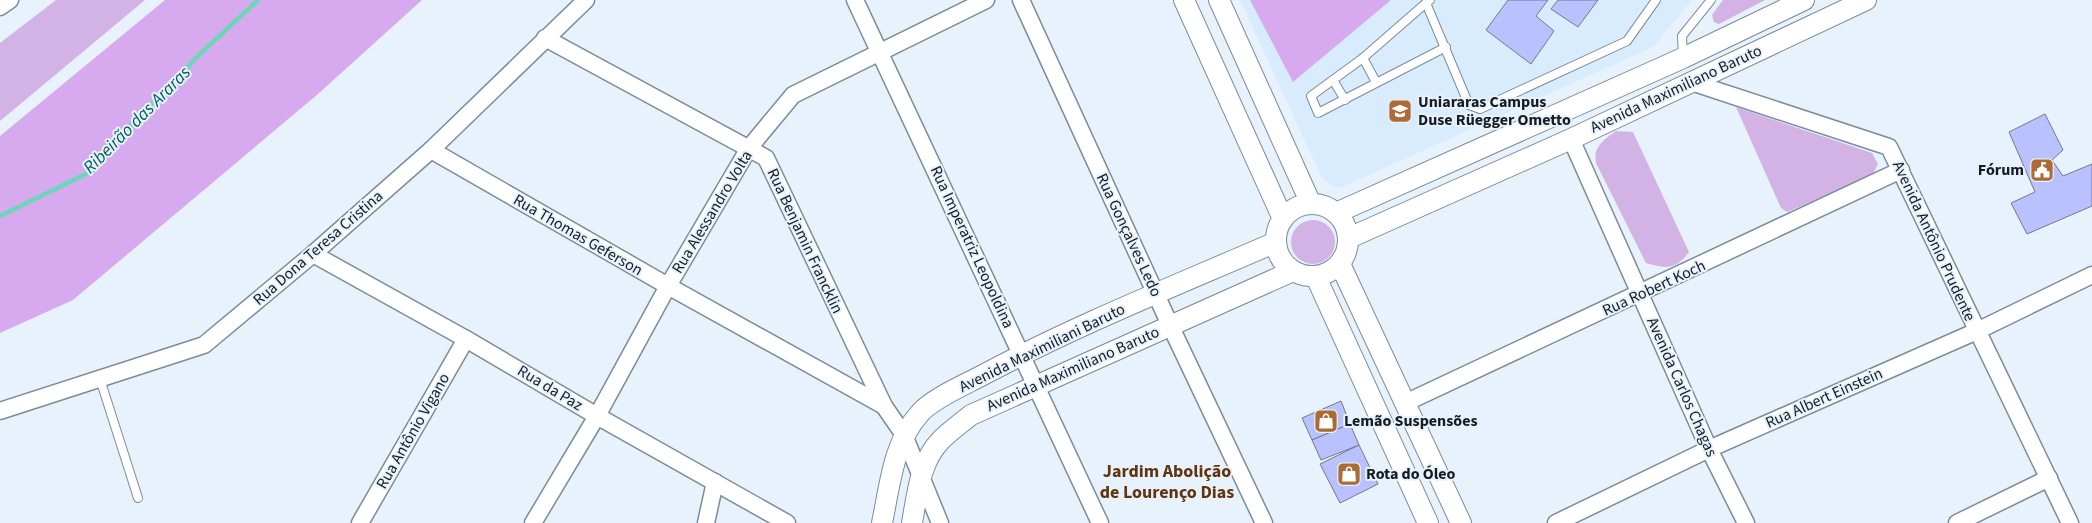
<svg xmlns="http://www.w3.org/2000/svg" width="2092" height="523" font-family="'Source Sans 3',sans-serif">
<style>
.built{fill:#d8ecfd}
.green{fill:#d3b3e5}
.forest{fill:#d7aaf0}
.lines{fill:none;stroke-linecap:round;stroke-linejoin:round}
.stream{stroke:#6bd6ba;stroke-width:4.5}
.building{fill:#b9c1fe;stroke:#75788b}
.service-casing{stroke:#7b8c9a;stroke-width:10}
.minor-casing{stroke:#7b8c9a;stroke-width:19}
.tertiary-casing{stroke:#7b8c9a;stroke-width:22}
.service{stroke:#fff;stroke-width:8}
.minor{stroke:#fff;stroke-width:16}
.tertiary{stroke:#fff;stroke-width:20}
.labels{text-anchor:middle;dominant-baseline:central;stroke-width:4;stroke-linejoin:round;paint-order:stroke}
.street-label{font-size:16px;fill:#161d22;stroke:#e7f2fc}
.poi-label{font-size:16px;font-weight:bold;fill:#161d22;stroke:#e7f2fc;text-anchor:start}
.water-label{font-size:18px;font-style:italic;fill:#005e4d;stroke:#e7f2fc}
.neighbourhood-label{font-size:18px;font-weight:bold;fill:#60350e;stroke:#e7f2fc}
</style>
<rect width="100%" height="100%" fill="#e7f2fc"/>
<path class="built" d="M1240 0H1692L1653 47 1340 188 1329 184 1321 176Z"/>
<g class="green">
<path d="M56 0H145L0 121V43Z"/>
<path d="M1723 0H1765L1719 24 1714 22 1712 15Z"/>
<path d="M1736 107 1872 153 1878 164 1872 176 1787 212 1781 208Z"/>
<path d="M1616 131 1633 132 1689 252C1676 270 1665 269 1646 263L1596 163C1593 146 1604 140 1616 131Z"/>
<circle cx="1313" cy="242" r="22"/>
</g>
<g class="forest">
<path d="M165 0H422L318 94 73 300 0 333V136Z"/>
<path d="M1250 0H1391L1293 82Z"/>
</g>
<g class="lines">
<path class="stream" d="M0 216 92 171 126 130 199 55 258 0"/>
</g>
<g class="building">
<path d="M1508 0H1548L1536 16 1554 31 1531 64 1486 30Z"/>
<path d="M1558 0H1598L1578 27 1551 9Z"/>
<path d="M2045 114 2063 150 2052 160 2063 176 2092 164V206L2027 234 2011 203 2035 192 2009 132Z"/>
<path d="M1341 401 1350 424 1312 440 1302 418Z"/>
<path d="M1350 424 1359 445 1321 460 1312 440Z"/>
<path d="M1359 445 1378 484 1340 503 1320 464Z"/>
</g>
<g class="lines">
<g class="service-casing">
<g id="service">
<path d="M1430 0 1426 3 1469 105 1480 109 1627 41 1656 0"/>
<path d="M1426 3 1363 58 1311 96 1318 113 1446 47"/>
<path d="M1683 55 1682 36 1711 0"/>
<path d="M1363 58 1376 82"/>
<path d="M1333 80 1345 100"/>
<path d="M100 379 138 498"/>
</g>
</g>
<g class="minor-casing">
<g id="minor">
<path d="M855 0 1100 523"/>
<path d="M1021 0 1170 325 1264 523"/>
<path d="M0 7 10 0"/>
<path d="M545 38 766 158 884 406 904 435 940 523"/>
<path d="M1691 82 1889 147 2070 523"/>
<path d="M1571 139 1709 449 1746 523"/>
<path d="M431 150 668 286 884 406"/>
<path d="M313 254 466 339 597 416 787 523"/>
<path d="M1405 403 1901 170"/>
<path d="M0 411 204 345 313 254 431 150 586 0"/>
<path d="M360 523 466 339"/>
<path d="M533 523 597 416 668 286 749 148 793 95 986 0"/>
<path d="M706 523 715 482"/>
<path d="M1556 523 1709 449 1977 331 2092 275"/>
<path d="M1957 523 2049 478"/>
</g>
</g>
<g class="tertiary-casing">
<g id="tertiary">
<path d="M1184 0 1283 219"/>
<path d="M1219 0 1311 204"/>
<circle cx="1312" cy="240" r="36"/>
<path d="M1336 213 1683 58 1804 0"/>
<path d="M1349 238 1571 139 1866 0"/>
<path d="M1340 264 1461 523"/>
<path d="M1316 277 1428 523"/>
<path d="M882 523C890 485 893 443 920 413 932 399 964 385 981 376 1076 325 1177 285 1276 242"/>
<path d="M912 523C917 495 920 461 941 440 950 431 961 423 971 415L1293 271"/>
</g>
</g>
<use href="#service" class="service"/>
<use href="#minor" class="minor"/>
<use href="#tertiary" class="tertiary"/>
</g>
<defs>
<g id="university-square" transform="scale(1.25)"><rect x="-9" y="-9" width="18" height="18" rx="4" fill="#ac6b35" stroke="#e7f2fc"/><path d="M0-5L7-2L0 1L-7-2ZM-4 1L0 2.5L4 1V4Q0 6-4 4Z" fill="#fff"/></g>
<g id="civic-square" transform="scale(1.25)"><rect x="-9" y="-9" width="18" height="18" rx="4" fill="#ac6b35" stroke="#e7f2fc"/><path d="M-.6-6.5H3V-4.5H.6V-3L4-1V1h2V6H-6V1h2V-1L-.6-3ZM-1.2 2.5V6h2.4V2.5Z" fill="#fff"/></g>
<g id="shop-square" transform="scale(1.25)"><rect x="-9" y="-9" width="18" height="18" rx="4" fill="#ac6b35" stroke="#e7f2fc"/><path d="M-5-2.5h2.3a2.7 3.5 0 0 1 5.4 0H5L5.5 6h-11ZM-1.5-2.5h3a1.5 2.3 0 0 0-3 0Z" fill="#fff"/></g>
</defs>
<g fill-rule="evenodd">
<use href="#university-square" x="1400" y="111"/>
<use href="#civic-square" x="2042" y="170"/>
<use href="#shop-square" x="1326" y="421"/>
<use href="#shop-square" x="1349" y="474"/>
</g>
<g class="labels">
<g class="street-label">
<text transform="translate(1676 89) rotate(-25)">Avenida Maximiliano Baruto</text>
<text transform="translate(712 212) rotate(-59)">Rua Alessandro Volta</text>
<text transform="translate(578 235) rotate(30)">Rua Thomas Geferson</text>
<text transform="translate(1129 235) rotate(65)">Rua Gonçalves Ledo</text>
<text transform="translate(805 241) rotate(65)">Rua Benjamin Francklin</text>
<text transform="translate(1934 241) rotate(65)">Avenida Antônio Prudente</text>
<text transform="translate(972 247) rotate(65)">Rua Imperatriz Leopoldina</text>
<text transform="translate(318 248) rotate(-41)">Rua Dona Teresa Cristina</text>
<text transform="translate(1654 288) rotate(-25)">Rua Robert Koch</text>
<text transform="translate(1042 348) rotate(-26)">Avenida Maximiliani Baruto</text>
<text transform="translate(1073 369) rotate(-24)">Avenida Maximiliano Baruto</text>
<text transform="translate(1682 387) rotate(66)">Avenida Carlos Chagas</text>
<text transform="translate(550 388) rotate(31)">Rua da Paz</text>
<text transform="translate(1824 398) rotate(-24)">Rua Albert Einstein</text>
<text transform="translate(413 431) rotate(-60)">Rua Antônio Vigano</text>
</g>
<g class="poi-label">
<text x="1418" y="102">Uniararas Campus<tspan x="1418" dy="18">Duse Rüegger Ometto</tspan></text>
<text x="2024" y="170" text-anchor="end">Fórum</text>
<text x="1344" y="421">Lemão Suspensões</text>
<text x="1366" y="474">Rota do Óleo</text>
</g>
<g class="water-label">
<text transform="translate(137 120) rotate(-45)">Ribeirão das Araras</text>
</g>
<g class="neighbourhood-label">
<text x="1167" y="471">Jardim Abolição<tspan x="1167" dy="21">de Lourenço Dias</tspan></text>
</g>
</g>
</svg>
